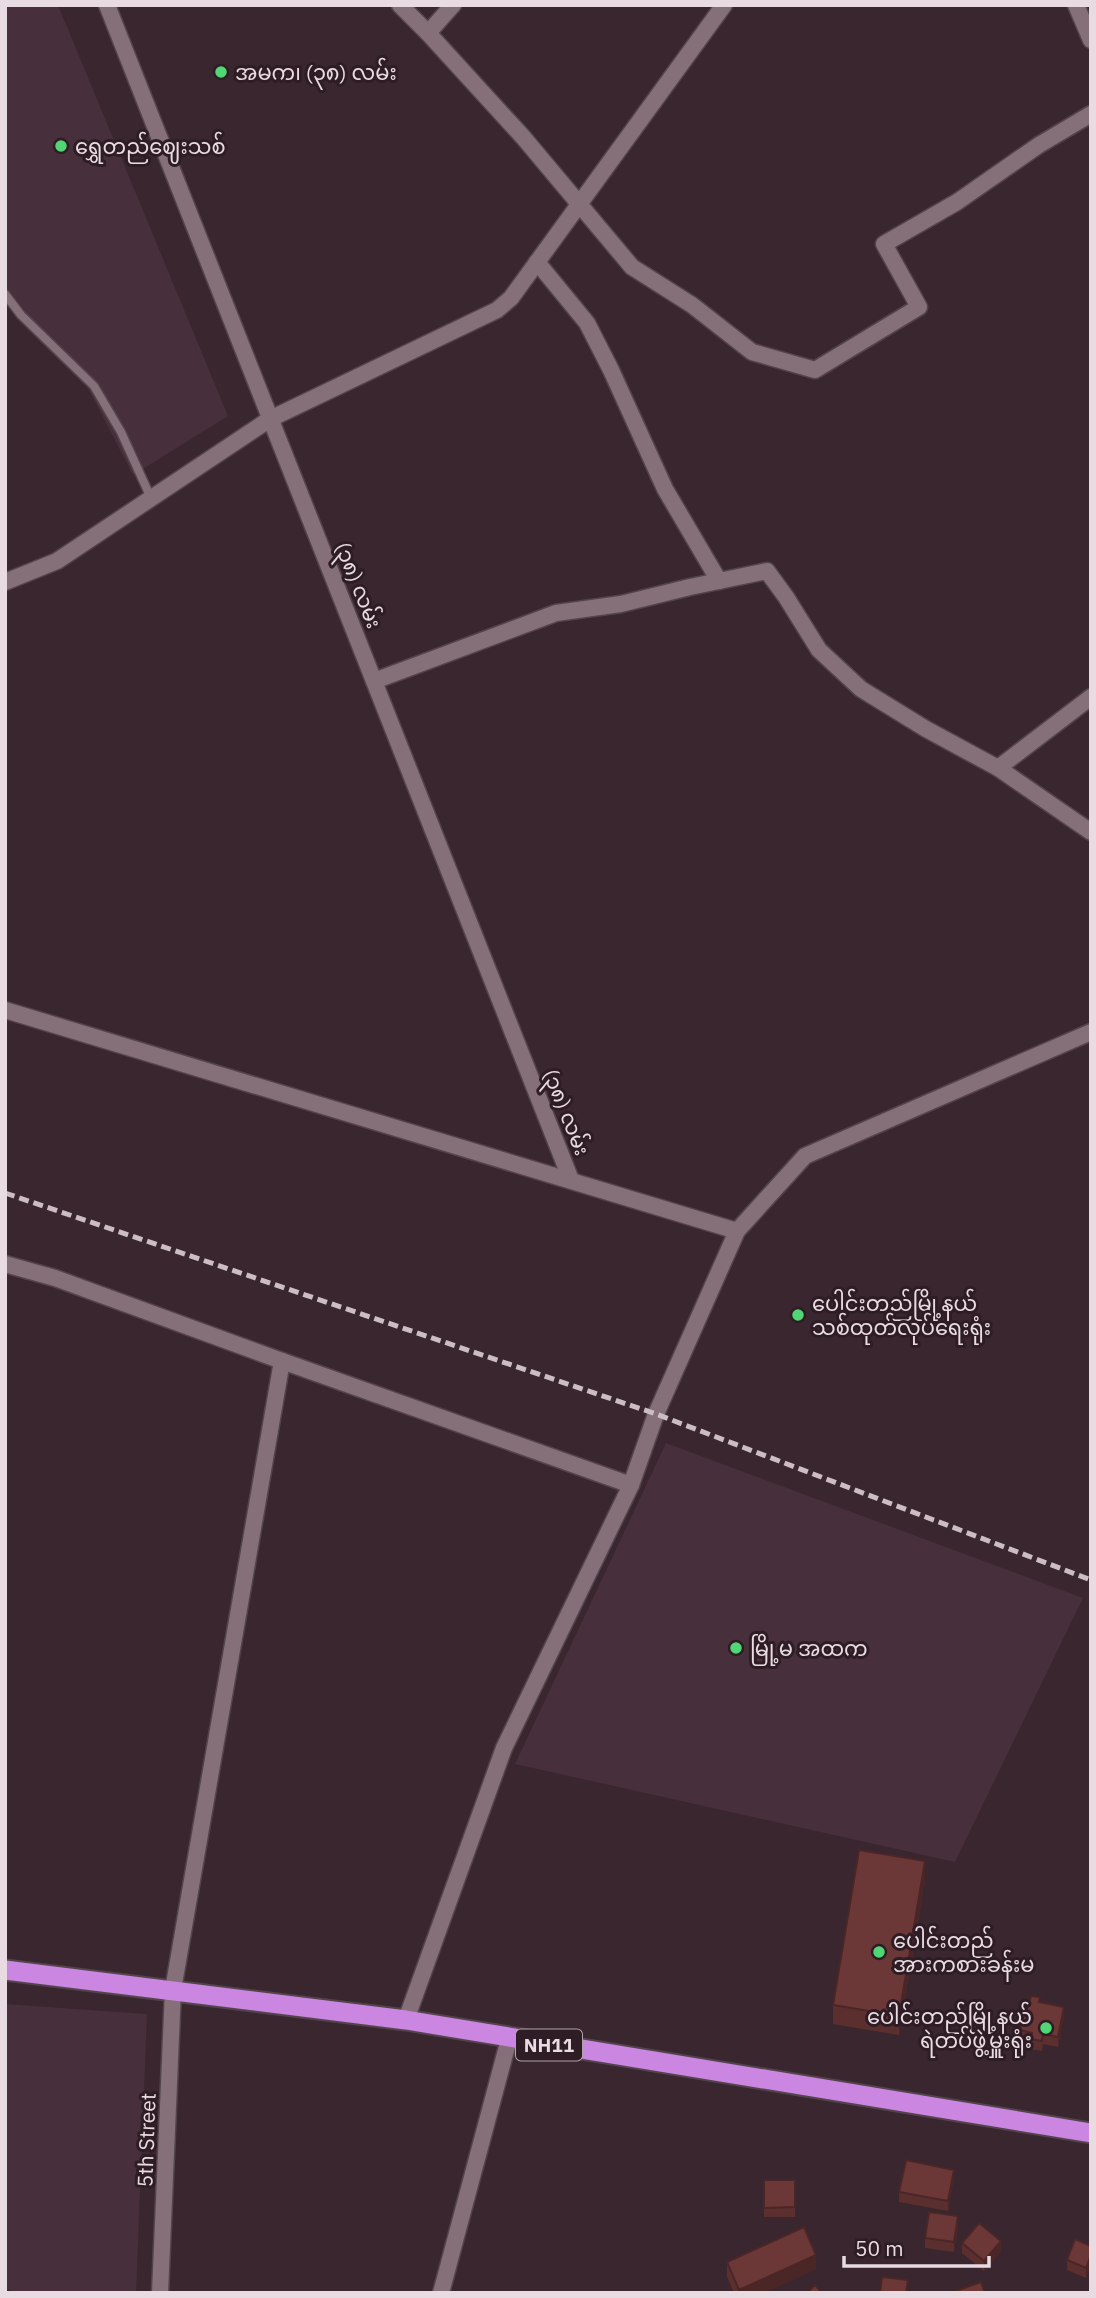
<svg xmlns="http://www.w3.org/2000/svg" width="1096" height="2298" font-family="'IBM Plex Sans','Noto Sans Myanmar',sans-serif">
<style>
.built{fill:#472f3b}
.lines{fill:none;stroke-linecap:round;stroke-linejoin:round}
.service-casing{stroke:#53444c;stroke-width:11}
.minor-casing{stroke:#53444c;stroke-width:19}
.trunk-casing{stroke:#53444c;stroke-width:23}
.service{stroke:#856f79;stroke-width:8}
.minor{stroke:#856f79;stroke-width:16}
.trunk{stroke:#ca86e0;stroke-width:19}
.rail{stroke:#cbbdc3;stroke-width:5;stroke-dasharray:10 5;stroke-linecap:butt}
.wall{fill:#5c2f2f}
.shaded-wall{fill:#4b2626}
.building{fill:#6b3737;stroke:#4b2626;stroke-width:2}
.poi-dot{fill:#50d674;stroke:#2e1d25;stroke-width:2.5}
.labels{text-anchor:middle;dominant-baseline:central;stroke-width:6;stroke-linejoin:round;paint-order:stroke}
.shield{fill:#2e1d25;stroke:#b0a2a9;stroke-width:2}
.shield-label{font-size:19px;font-weight:bold;fill:#e8dbe1}
.poi-label{font-size:21px;fill:#e8dbe1;stroke:#2e1d25;text-anchor:start}
.street-label{font-size:21px;fill:#e8dbe1;stroke:#2e1d25}
</style>
<rect width="100%" height="100%" fill="#39262f"/>
<g class="built">
<path d="M5 5H58L228 416 133 475 85 382 5 287Z"/>
<path d="M666 1443 1083 1598 955 1862 515 1764Z"/>
<path d="M5 2004 147 2014 136 2293H19L5 2289Z"/>
</g>
<g class="lines">
<g class="service-casing">
<path id="service" d="M5 294 21 315 94 386 121 432 151 498"/>
</g>
<g class="minor-casing">
<g id="minor">
<path d="M107 5 571 1180"/>
<path d="M400 5 428 33 523 137 632 267 692 305 752 352 815 370 919 307 884 244 957 202 1039 145 1091 114"/>
<path d="M1076 5 1091 40"/>
<path d="M428 33 453 5"/>
<path d="M537 262 587 323 611 370 665 489 719 581"/>
<path d="M5 582 57 561 270 419 497 310 511 298 724 5"/>
<path d="M374 681 556 613 621 604 690 587 767 571 786 597 819 650 861 689 926 729 998 768 1091 832"/>
<path d="M998 768 1091 697"/>
<path d="M5 1010 737 1231"/>
<path d="M5 1264 55 1278 282 1361 631 1485"/>
<path d="M406 2020 504 1748 631 1485 656 1414 737 1231 805 1156 1091 1032"/>
<path d="M160 2293 173 1990 282 1361"/>
<path d="M441 2293 509 2039"/>
</g>
</g>
<g class="trunk-casing">
<path id="trunk" d="M5 1970 406 2020 1091 2133"/>
</g>
<use href="#service" class="service"/>
<use href="#minor" class="minor"/>
<use href="#trunk" class="trunk"/>
<path class="rail" d="M5 1193 656 1414 1091 1580"/>
</g>
<g class="wall">
<path d="M925 1880 899 2035 833 2024V2005Z"/>
<path d="M1040 2002 1064 2017 1058 2047 1043 2044 1042 2051 1030 2049V2042L1020 2040V2030Z"/>
<path d="M954 2179 948 2211 899 2202V2192Z"/>
<rect x="764" y="2180" width="31" height="37"/>
<path d="M958 2226 954 2252 925 2248V2238Z"/>
<path d="M962 2243 1001 2251 984 2271 962 2253Z"/>
<path d="M1091 2246V2266L1086 2278 1067 2270V2260Z"/>
<path d="M727 2262 816 2269 764 2293H734L727 2277Z"/>
</g>
<g class="shaded-wall">
<path d="M925 1861V1880L899 2035V2016Z"/>
<path d="M1064 2007V2017L1058 2047V2037Z"/>
<path d="M954 2170V2179L948 2211V2201Z"/>
<path d="M958 2216V2226L954 2252V2242Z"/>
<path d="M1001 2241V2251L984 2271V2261Z"/>
<path d="M816 2255V2269L764 2293H739V2290Z"/>
<path d="M1091 2256V2266L1086 2278V2268Z"/>
</g>
<g class="building">
<path d="M859 1850 925 1861 899 2016 833 2005Z"/>
<path d="M1031 1996 1040 1997 1039 2002 1064 2007 1058 2037 1043 2034 1042 2041 1030 2039 1032 2033 1020 2030 1026 2000H1030Z"/>
<path d="M906 2160 954 2170 948 2201 899 2192Z"/>
<path d="M764 2180H795V2207L764 2208Z"/>
<path d="M929 2212 958 2216 954 2242 925 2238Z"/>
<path d="M979 2223 1001 2241 984 2261 962 2243Z"/>
<path d="M804 2227 816 2255 739 2290 727 2262Z"/>
<path d="M1075 2239 1091 2246V2256L1086 2268 1067 2260Z"/>
<path d="M882 2277 908 2280 906 2293H880Z"/>
<path d="M981 2282 985 2293H950Z"/>
<path d="M815 2285 822 2293H807Z"/>
</g>
<g class="poi-dot">
<circle cx="221" cy="72" r="7"/>
<circle cx="61" cy="146" r="7"/>
<circle cx="798" cy="1315" r="7"/>
<circle cx="736" cy="1648" r="7"/>
<circle cx="879" cy="1952" r="7"/>
<circle cx="1046" cy="2028" r="7"/>
</g>
<g class="labels">
<rect class="shield" x="516" y="2029.5" width="66" height="31" rx="5"/>
<g class="shield-label">
<text x="549" y="2045">NH11</text>
</g>
<g class="poi-label">
<text x="235" y="72">အမက၊ (၃၈) လမ်း</text>
<text x="75" y="146">ရွှေတည်ဈေးသစ်</text>
<text x="812" y="1303">ပေါင်းတည်မြို့နယ်<tspan x="812" dy="24">သစ်ထုတ်လုပ်ရေးရုံး</tspan></text>
<text x="750" y="1648">မြို့မ အထက</text>
<text x="893" y="1940">ပေါင်းတည်<tspan x="893" dy="24">အားကစားခန်းမ</tspan></text>
<text x="1032" y="2016" text-anchor="end">ပေါင်းတည်မြို့နယ်<tspan x="1032" dy="24">ရဲတပ်ဖွဲ့မှူးရုံး</tspan></text>
</g>
<g class="street-label">
<text transform="translate(359 585) rotate(68)">(၃၈) လမ်း</text>
<text transform="translate(567 1112) rotate(68)">(၃၈) လမ်း</text>
<text transform="translate(146 2140) rotate(-88)">5th Street</text>
</g>
</g>
<rect width="1096" height="2298" fill="none" stroke="#e8dbe1" stroke-width="14"/>
<path d="M844 2256v10h145v-10" fill="none" stroke="#e8dbe1" stroke-width="3.5"/>
<text x="855" y="2256" font-size="21" fill="#e8dbe1" stroke="#2e1d25" stroke-width="5" paint-order="stroke">50 m</text>
</svg>
